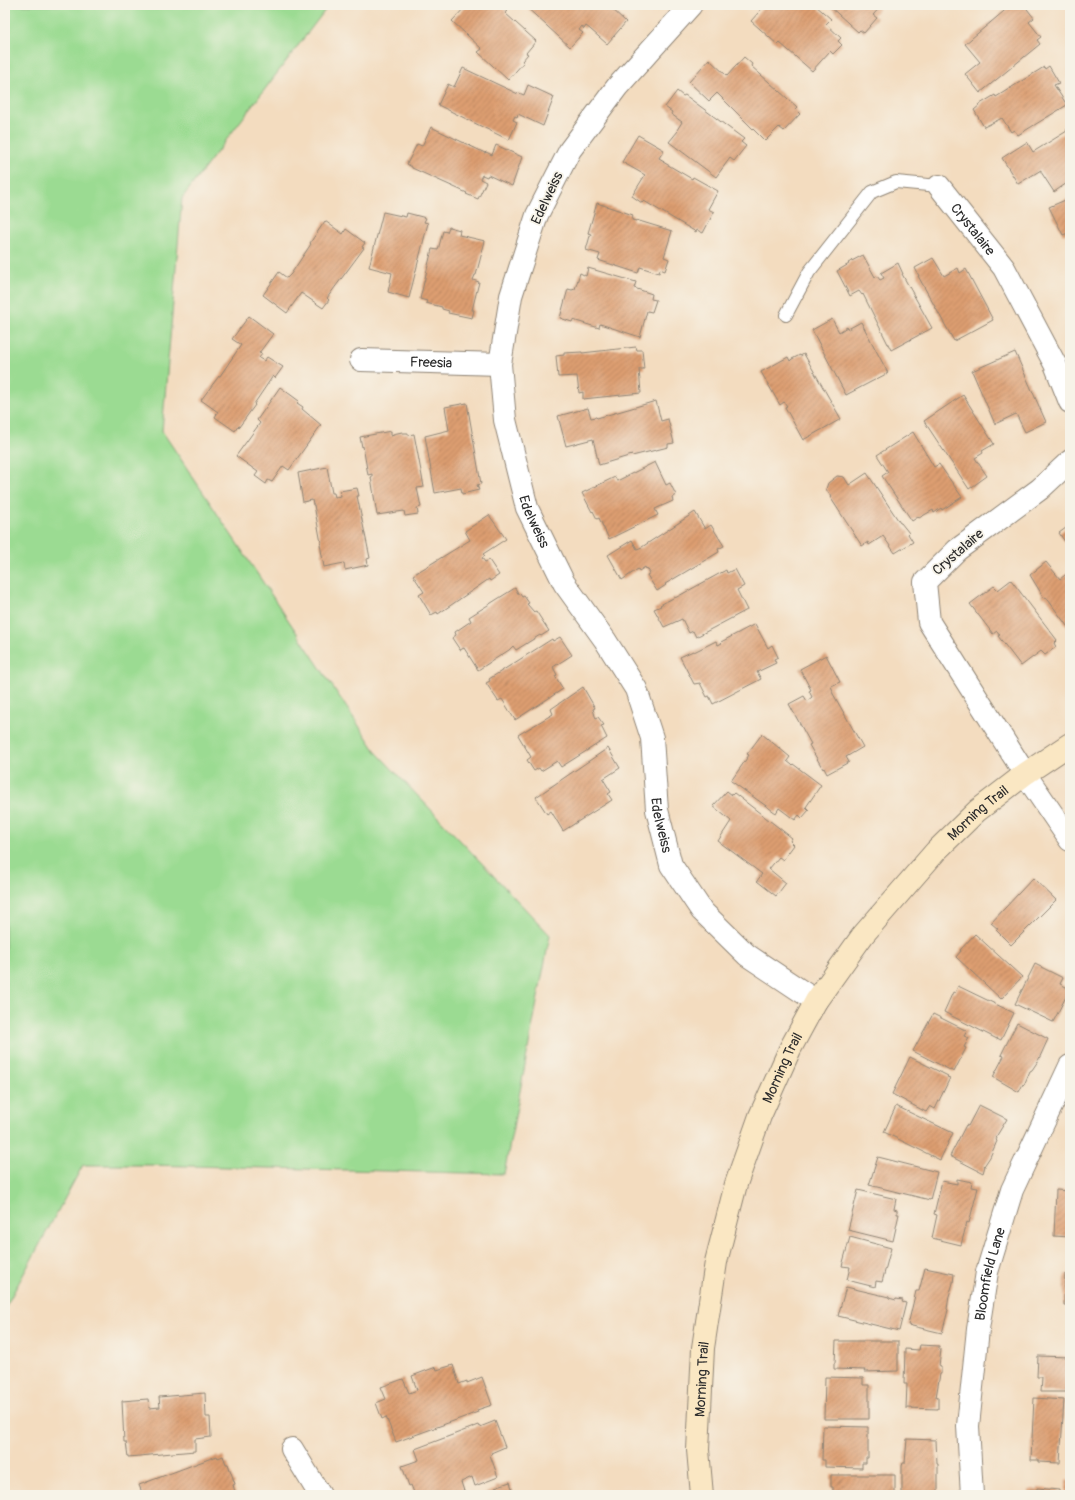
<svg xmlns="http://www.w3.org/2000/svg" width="1075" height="1500" font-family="Pangolin,sans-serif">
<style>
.green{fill:#9bdb92;stroke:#63835e}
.building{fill:url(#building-hatch)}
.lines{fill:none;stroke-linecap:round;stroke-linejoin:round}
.lane-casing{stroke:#8f8475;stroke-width:14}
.street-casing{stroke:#8f8475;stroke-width:24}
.secondary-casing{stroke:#8f8475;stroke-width:24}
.lane{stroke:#fff;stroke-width:12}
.street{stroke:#fff;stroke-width:22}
.secondary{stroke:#fae7c3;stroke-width:22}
.labels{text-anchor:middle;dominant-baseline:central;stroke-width:3.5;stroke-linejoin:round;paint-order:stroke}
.street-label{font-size:14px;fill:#2b2b2b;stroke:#f7f3e8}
</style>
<defs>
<pattern id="building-hatch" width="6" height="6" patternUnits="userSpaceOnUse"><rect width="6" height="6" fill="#dd9e71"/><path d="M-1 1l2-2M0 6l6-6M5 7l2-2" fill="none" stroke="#b3815d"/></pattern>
</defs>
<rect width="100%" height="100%" fill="#f7f3e8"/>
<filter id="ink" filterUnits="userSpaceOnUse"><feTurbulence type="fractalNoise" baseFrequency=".025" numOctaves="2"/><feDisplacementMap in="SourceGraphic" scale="8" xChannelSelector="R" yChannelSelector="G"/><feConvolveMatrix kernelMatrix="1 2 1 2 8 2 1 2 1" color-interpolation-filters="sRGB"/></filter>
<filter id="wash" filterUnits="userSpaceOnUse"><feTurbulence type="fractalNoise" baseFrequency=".012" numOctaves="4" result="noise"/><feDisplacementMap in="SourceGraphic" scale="16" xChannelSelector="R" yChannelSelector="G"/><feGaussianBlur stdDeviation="0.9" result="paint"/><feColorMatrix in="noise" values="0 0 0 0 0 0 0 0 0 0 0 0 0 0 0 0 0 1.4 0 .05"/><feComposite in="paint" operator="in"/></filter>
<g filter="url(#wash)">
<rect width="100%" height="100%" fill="#f3dcbf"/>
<path class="green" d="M5 5H329L182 198 162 431 377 753 550 935 504 1174 150 1165H83L5 1308Z"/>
<g id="blocks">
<g class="building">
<path d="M467 5H499L507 12 505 13 536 41 526 53 528 54 522 61 524 62 508 80 478 52 482 49 452 21Z"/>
<path d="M524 5H591L593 6 594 5 598 9 601 5H608L626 22 607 44 590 29 586 26 584 29 582 26 579 30 583 33 570 47Z"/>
<path d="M765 5H815L831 19 826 24 841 38 838 41 842 45 833 54 830 51 812 71 780 43 778 45 751 21Z"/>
<path d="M828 5H882L873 15 877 18 864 33 860 30 858 32Z"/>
<path d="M1014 5H1024L1034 18 1029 22 1041 37 1037 40 1040 44 980 93 965 74 980 62 965 44 1010 6 1011 8Z"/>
<path d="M744 57 752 64 751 66 797 107 795 109 800 114 784 131 779 127 765 141 717 93 709 101 689 82 709 59 727 76Z"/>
<path d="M1049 66 1059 83 1054 85 1067 105 1018 135 1014 130 1011 132 1002 118 984 127 974 110 980 105V104L995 95 996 97 1044 67 1045 69Z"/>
<path d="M463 68 518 94 519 93 524 95 528 85 554 97 543 126 518 114 517 117 515 116 513 120 517 122 509 140 438 105 448 84 454 87Z"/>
<path d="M677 91 683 96 685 95 744 139 741 142 746 146 734 161 730 158 716 177 669 142 678 131 677 130 682 122 671 114 672 112 665 107Z"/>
<path d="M431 127 485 153 486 152 492 155 496 145 522 157 512 186 488 175 487 177 482 175 480 179 486 182 478 199 466 194 467 193 412 168V167L407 164 417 144 422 146Z"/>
<path d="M1070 128V181L1054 192 1041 172V170L1018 184 1002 158 1027 142 1033 152 1067 131 1066 130Z"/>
<path d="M638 135 664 150 659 158 664 161 663 162 692 179 693 177 718 191 708 209 714 212 703 233 697 230 696 232 644 201 642 203 632 196 645 175 622 162Z"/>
<path d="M1070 198V240L1068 233 1063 235 1049 207Z"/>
<path d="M597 203 633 215 632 220 636 221V220L672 231 664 257 669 259 665 271 660 269 659 273 640 267 638 273 598 260 600 254 586 250 590 236H591L592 234 588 233Z"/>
<path d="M383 212 406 217 407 213 426 218 424 222 428 223 409 298 388 292 392 273 369 267Z"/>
<path d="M325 221 343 234 346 229 365 243 362 247 364 248 327 298 329 300 323 308 301 293 287 313 263 295 279 272 287 278 291 274 311 244 310 243Z"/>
<path d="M449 227 460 230 459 235 485 241 476 275H475L473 280 479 282 472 310H474L472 318 448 313 449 311 442 309V307L426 303 427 301 420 299 432 249 438 250 443 231 447 232Z"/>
<path d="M863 255 875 277 877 276 880 280 884 278 881 273 898 263 903 274H902L932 328 891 350 863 294 862 295 859 291 850 296 837 271 849 264 848 263Z"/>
<path d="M933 258 944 276 958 268 960 273 966 269 993 320 954 341 918 276H919L915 268Z"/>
<path d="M588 268 636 282 634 288 652 294 651 299 656 300 652 312 647 311 640 337 600 324 599 328 573 320 572 322 560 318 568 289 572 290 575 289 580 273 586 276Z"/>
<path d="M249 316 273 334 259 353 262 354 259 358 264 361 267 357 283 367 275 378 273 376 254 404 255 405 239 427 238 426 235 431 215 417 218 412 201 400 219 376H220L241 345 232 339Z"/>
<path d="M832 319 839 332 847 327 848 329 861 322 888 373 846 395 812 330Z"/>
<path d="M636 347 637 350H642L644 369H639L641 393 583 399V392L579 393 577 376 558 377 556 356 564 355V353L582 352V353Z"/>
<path d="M1015 352 1046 422 1025 432 1016 414 995 424 972 371Z"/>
<path d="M804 354 841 419 803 440 785 407 787 406 784 402 780 405 761 372 788 357 790 361 792 359 800 355V356Z"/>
<path d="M280 387 299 401 297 403 303 407 302 409 321 425 289 470 283 466 272 482 268 480 266 484 255 476 258 472 236 456 260 423 257 420Z"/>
<path d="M963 395 994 444 982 451 983 453 975 458 987 476 969 489 924 421Z"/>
<path d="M656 401 661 421 668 419 674 443 668 444V447L632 456V455L599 465 593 439 566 446 558 416 588 408 591 418 596 417 597 418Z"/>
<path d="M467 403 481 484 477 485 479 490 462 494 461 488 435 493 425 436 449 430 445 407Z"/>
<path d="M391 431V436L394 435 393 434 402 432 403 433H408V435L414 434 424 487 417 488 421 507 417 508 418 514 405 516 404 511 377 515 371 477H372V474L368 475 363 446 362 447 360 437Z"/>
<path d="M913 432 934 467 939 464 962 497 942 510 941 508 934 513 933 510 919 518 918 517 912 521 882 476 888 472 877 455Z"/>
<path d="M655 462 666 485 670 483 676 495 672 497 673 501 655 509 658 515 609 539 599 518 597 519 593 511 592 512 582 493 615 477 617 481Z"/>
<path d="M327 467 332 493H334L335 497 341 496 340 491 357 488 359 496H357L370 558 367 559 368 565 345 570 344 563 324 567 320 544 321 543 314 505H313L312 500 303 502 298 473Z"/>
<path d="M867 473 900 523H901L909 533 908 534 913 542 895 553 883 536 869 545 868 542 862 546 830 497H831L826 489 828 483 837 476 844 477 849 485Z"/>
<path d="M695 512 705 529 711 525 724 546 718 549 719 552 665 584 666 585 657 591 647 575 650 573 647 568 646 569 645 567 639 571 638 569 622 580 608 555 632 540 637 549 642 547Z"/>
<path d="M489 515 506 539 483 554 485 556 482 558 485 562 489 560 499 575 490 581 489 579 438 614 437 612 431 615 419 595 424 592 413 575 470 540 465 531Z"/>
<path d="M1070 525V549L1059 533Z"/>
<path d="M1046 562 1060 579 1070 571V630L1046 597 1044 598 1030 575Z"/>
<path d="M735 569 744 586 737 590 747 610 696 637 693 631 689 633 682 619 664 627 654 609 661 606 660 605 675 597V598L726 570 727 573Z"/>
<path d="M1011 580 1057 640 1054 643 1056 647 1045 655 1041 651 1021 666 998 636 1000 635 997 631 993 634 970 604 994 586 998 590Z"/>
<path d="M515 588 519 595 520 594 522 597 524 596 529 603 527 604 534 612 536 611 549 631 541 636 540 635 516 650 513 646 509 650 478 670 464 648 460 650 452 638 456 635 455 632 471 621 469 617Z"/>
<path d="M755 624 768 648 772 645 778 657 774 659 776 663 757 672 761 679 713 704 709 696 707 697 700 683 694 684 680 657 693 651 694 652 716 641 718 645 722 643 721 642Z"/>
<path d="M560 637 572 655 553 667 557 675 555 676 563 689 515 720 502 699 498 701 486 683 490 681 489 679 552 639 553 641Z"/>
<path d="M826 655 840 682 831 686 833 691 832 692 863 747 846 757 849 762 827 774 824 768 823 769 809 745 811 744 789 704 804 696 807 701 812 697 809 691 811 690 800 669Z"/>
<path d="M583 687 595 708 593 709 595 716 596 718 598 717 604 725 601 726 607 738 561 767 557 761 541 771 539 768 534 771 527 760 531 757 518 735 553 714 551 709Z"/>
<path d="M762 734 790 757 787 761 792 765 793 764 821 785 806 807 809 810 802 818 799 815 795 820 779 808 776 813 731 781 745 761 749 755 747 754Z"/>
<path d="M608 748 620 768 603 779 611 792 608 794 612 800 563 831 551 811 547 814 536 797Z"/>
<path d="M727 791 732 795 734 793 792 838 790 841 794 845 783 860 779 857 769 869 786 883 776 896 757 881 762 874 718 841 731 821 713 806Z"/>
<path d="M1033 878 1056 900 1011 945 996 930 998 929 991 923Z"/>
<path d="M975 934 1022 977 1001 999 956 957 961 951 960 950Z"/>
<path d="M1035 964 1063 978 1060 984 1070 989 1053 1022 1015 1004Z"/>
<path d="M958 986 1014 1013 1001 1040 997 1038V1039L944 1012 953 992 955 993Z"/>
<path d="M933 1014 967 1031 964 1036 969 1038 964 1047 966 1048 954 1072 913 1051Z"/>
<path d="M1017 1023 1048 1039 1038 1061 1032 1070 1030 1071 1024 1085 1023 1084 1019 1092 993 1077 1004 1056 1001 1055Z"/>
<path d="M910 1057 948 1076 947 1077 950 1078 935 1109 930 1106 926 1112 892 1094Z"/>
<path d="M979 1105 1007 1119 996 1137 997 1138 996 1140 997 1141 990 1157 984 1166H985L983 1173 950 1156 966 1125 968 1126Z"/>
<path d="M896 1106 953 1133 940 1160 884 1132Z"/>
<path d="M878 1157 937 1172 930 1200 869 1185Z"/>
<path d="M957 1179 972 1182 971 1187 978 1188 972 1211 969 1223 967 1222 961 1245 932 1238 937 1215 934 1214 942 1181 957 1184Z"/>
<path d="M858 1190 896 1199 894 1209 897 1210V1214H899L893 1241 848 1230Z"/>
<path d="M1056 1190 1070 1191V1237L1054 1236Z"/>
<path d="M850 1237 891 1248 882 1282 876 1281 875 1287 847 1280 850 1267 842 1266Z"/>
<path d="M925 1268 954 1274 953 1283 949 1296 947 1309 948 1310 942 1333 908 1325 916 1291H919Z"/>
<path d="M1065 1274 1070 1275V1305H1064Z"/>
<path d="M846 1287 889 1297V1298L896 1300V1299L903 1300 902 1302 906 1303 899 1331 838 1316Z"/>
<path d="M836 1341H898V1371L864 1372 865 1370 834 1369V1363H835Z"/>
<path d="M920 1345 939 1346V1350H941L939 1366 941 1367V1374H940L936 1397H938V1409L906 1408 907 1384H904L905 1349 919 1350Z"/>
<path d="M1038 1356 1070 1357V1392H1041L1042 1377H1037Z"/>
<path d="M453 1365 459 1384 467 1381V1383L482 1377 492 1405 477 1410 478 1412 396 1442 386 1417 382 1419 376 1403 386 1399 381 1387 403 1379 409 1393 417 1390 412 1376 436 1367 437 1370Z"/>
<path d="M825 1377 863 1378V1385H869V1419H824Z"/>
<path d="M205 1393 206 1417H210L211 1437 195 1439V1451L128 1457 126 1442H124L122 1401 148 1399 149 1408 160 1407 159 1397Z"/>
<path d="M1034 1398 1064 1400 1060 1463 1038 1462V1460H1031Z"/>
<path d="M495 1421 505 1447 491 1453 492 1454 490 1455 498 1477 475 1486 472 1477 461 1482 464 1491 453 1495H415L411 1485 409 1486 402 1466 419 1460 415 1449 479 1425 480 1427Z"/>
<path d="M823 1426 868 1427V1458H866V1463H862V1468L825 1467V1460H822Z"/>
<path d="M907 1439 936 1440 937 1464H938V1495H902V1466L903 1463H905Z"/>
<path d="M217 1456 218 1458 223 1456 226 1464H228L235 1484 233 1485 236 1495H143L139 1485Z"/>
<path d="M831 1475H895V1495H834L833 1494V1487H831Z"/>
<path d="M1066 1480 1070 1481V1495H1066Z"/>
<path d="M510 1482 514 1495H480L496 1489 495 1487Z"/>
<path d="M1037 1488 1059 1490V1495H1029V1490H1037Z"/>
</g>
</g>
</g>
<g filter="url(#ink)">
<use href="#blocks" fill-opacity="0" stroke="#8f8475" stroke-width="1"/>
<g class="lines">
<g class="lane-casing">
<path id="lane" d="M786 315 809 272 872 192 896 182 939 186"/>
</g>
<g class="street-casing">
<g id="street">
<path id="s1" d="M691 5 617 87 570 150 537 215 511 296 500 364 505 420 527 508 564 583 605 640 636 689 652 738 657 810 671 865 702 911 747 955 816 1001"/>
<path id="s2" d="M939 186 1004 268 1055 364 1070 402"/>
<path id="s3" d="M361 360 500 364"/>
<path d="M1070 461 1040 489 957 550 925 582 929 622 1025 774 1070 840"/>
<path d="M292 1449 320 1495"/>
<path id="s4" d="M972 1495 968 1426 978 1329 987 1272 1012 1190 1070 1066"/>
</g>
</g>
<g class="secondary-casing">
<g id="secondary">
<path id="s5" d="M702 1495 698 1450 703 1348 716 1262 736 1184 760 1116 790 1049 816 1001 863 935 936 851 977 811 1025 774 1070 744"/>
</g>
</g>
<use href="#lane" class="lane"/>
<use href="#street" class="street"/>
<use href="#secondary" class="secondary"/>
</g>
</g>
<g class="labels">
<g class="street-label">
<text transform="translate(547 198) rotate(-65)">Edelweiss</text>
<text stroke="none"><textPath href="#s2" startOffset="55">Crystalaire</textPath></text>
<text stroke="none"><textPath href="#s3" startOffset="70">Freesia</textPath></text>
<text stroke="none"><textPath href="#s1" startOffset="578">Edelweiss</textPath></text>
<text transform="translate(958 552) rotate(-41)">Crystalaire</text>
<text stroke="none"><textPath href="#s5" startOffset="764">Morning Trail</textPath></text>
<text stroke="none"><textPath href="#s1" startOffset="914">Edelweiss</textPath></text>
<text stroke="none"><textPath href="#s5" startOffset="440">Morning Trail</textPath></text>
<text stroke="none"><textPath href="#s4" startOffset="223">Bloomfield Lane</textPath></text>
<text stroke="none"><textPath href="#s5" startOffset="116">Morning Trail</textPath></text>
</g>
</g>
<rect width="1075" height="1500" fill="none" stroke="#f7f3e8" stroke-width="20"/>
</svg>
